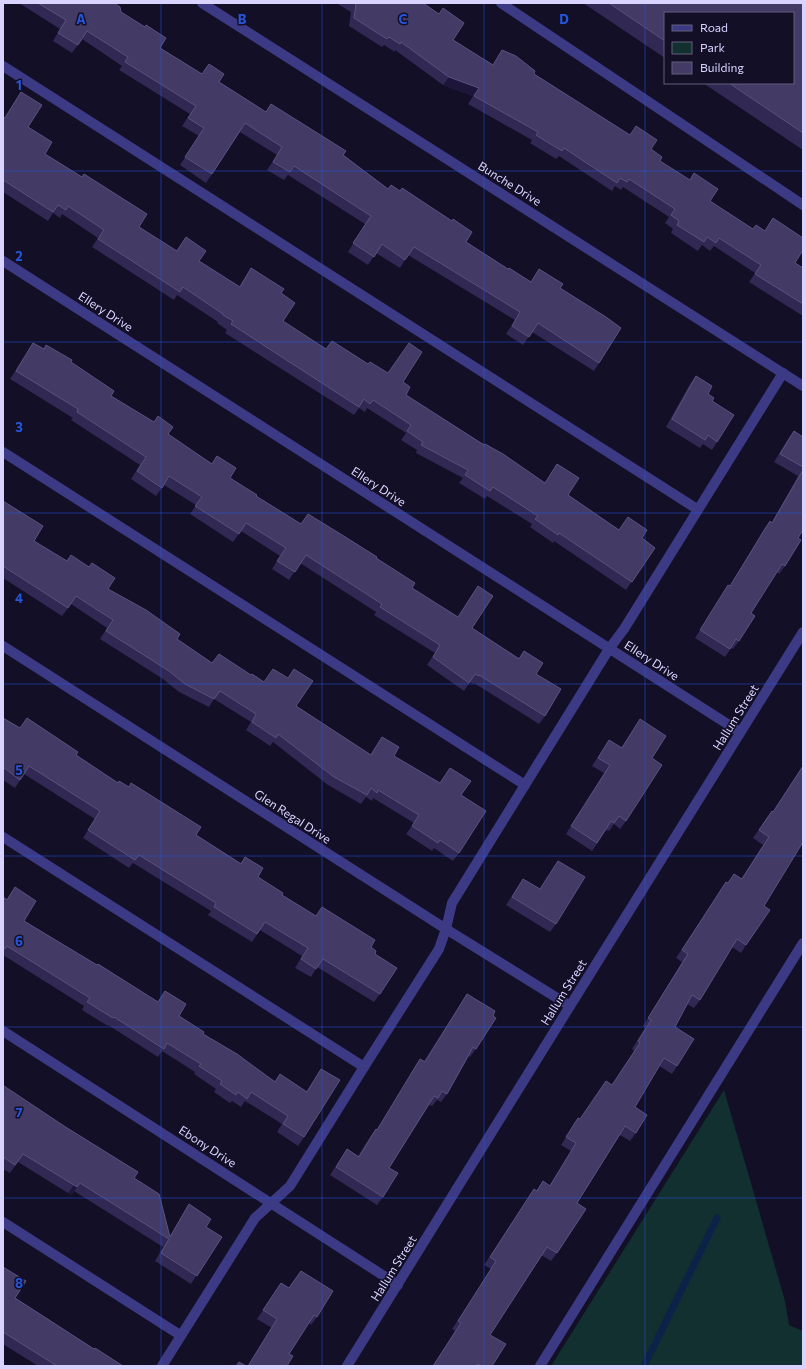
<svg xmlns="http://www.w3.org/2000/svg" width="806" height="1369" font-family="Commissioner,sans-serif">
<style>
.green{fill:#12302f}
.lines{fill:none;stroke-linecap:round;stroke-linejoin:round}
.stream{stroke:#0c2248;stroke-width:7}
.service{stroke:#3d3a85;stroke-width:10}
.minor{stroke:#3d3a85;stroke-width:10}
.wall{fill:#312854}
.shaded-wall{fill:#1d163a}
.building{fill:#433a66;stroke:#5a527e}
.grid{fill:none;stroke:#2655da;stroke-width:1;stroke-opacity:0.55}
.labels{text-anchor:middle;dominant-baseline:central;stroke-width:3;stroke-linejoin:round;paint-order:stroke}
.street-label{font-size:12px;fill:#d9d4ff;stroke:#130f26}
.grid-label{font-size:13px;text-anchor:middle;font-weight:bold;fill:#2655da;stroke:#130f26;stroke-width:3;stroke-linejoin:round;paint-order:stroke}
</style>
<rect width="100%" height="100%" fill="#130f26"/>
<path class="green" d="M724 1090 785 1301 789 1325 803 1331V1366H551Z"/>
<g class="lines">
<path class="stream" d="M644 1366 717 1218"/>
<g class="service">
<path d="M501 3 803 205"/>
<path d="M3 66 697 509"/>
<path d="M3 452 525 785"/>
<path d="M3 837 364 1067"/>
<path d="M3 1222 180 1335"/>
<path d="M162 1366 255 1218 290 1186 364 1067 439 949 446 929 452 903 609 649 624 629 783 373"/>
<path d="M540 1366 803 943"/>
</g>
<g class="minor">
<path d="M202 3 803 386"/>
<path d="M3 261 740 732"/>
<path d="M3 646 446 929 570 1006"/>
<path d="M3 1031 398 1285"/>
<path d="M347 1366 570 1006 803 632"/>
</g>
</g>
<g class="wall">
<path d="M19 3H114L121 12 160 48 202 74 209 64 219 82 266 112 271 104 343 155 388 189 466 242 508 269 531 282 539 269 560 288 599 363 594 371 532 332 523 345 506 334 515 320 408 255 400 268 376 253 368 265 348 252 365 224 288 175 284 180 267 170 277 155 240 132 206 183 180 165 199 136 182 126 190 114 119 70 122 66 82 39 72 53 53 41 60 29Z"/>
<path d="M336 3H423L453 40 493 65 502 50 534 74 651 149 660 161 710 201 803 268V316L749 282 755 273 714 246 710 251 702 245 698 251 671 233 673 229 665 223 669 217 623 187 621 190 615 186 612 191 559 156 556 159 530 143 532 140 468 104 473 96 443 85 395 50V52L384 45 382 47 349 26 351 12Z"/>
<path d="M583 3H803V150L703 83H793L665 13V58Z"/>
<path d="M21 92 28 127 45 154 139 227 176 251 186 237 199 261 239 287 251 268 281 293 283 321 326 349 332 341 368 364 403 382 406 395 545 483 557 464 568 495 619 530 642 538 655 548 626 590 554 541 553 543 530 527 532 524 487 496 485 499 459 483 463 478 416 453 417 450 401 440 406 433 367 408 365 412 359 408 354 415 225 333 227 330 217 323 218 322 177 295 174 300 92 247 98 238 62 214 60 218 53 213 48 221 3 192V117L4 118Z"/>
<path d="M33 343 43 349 71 362 111 396 211 464 217 456 230 478 256 496 301 524 308 514 376 558 412 588 458 617 478 586 472 628 519 658 524 651 536 674 545 716 539 724 474 683 473 684 470 682 464 691 427 665 435 653 374 615 376 612 300 563 289 580 272 569 280 556 241 531 233 542 190 514 196 505 164 485 156 496 131 479 140 465 71 420 73 418 10 379Z"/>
<path d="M696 376 712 401 717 442 712 450 703 444 700 448 666 427 690 384Z"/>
<path d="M794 431 803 437V530L798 538 785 566 779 574 777 572 751 613 739 641 733 649 731 648 725 657 695 638 723 594 728 585 730 586 764 529 770 521 772 522 798 476 774 462 788 439Z"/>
<path d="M3 501 34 541 108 589 177 639 212 663 296 706 370 755 382 737 394 756 461 795 459 853 453 861 434 848 432 851 406 834 414 823 373 798 372 801 366 797 361 804 328 785 273 742 270 746 246 730 251 722 214 699 209 707 179 692 163 679 100 639 107 628 71 604 62 616 3 578Z"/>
<path d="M3 718 20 728 76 755 196 835 241 863 245 857 258 877 282 895 316 916 322 907 371 947 375 954 380 994 374 1002 317 967 311 977 295 968 302 956 260 930 252 942 208 915 211 911 133 863 129 868 83 838 95 819 24 774 15 788 3 780Z"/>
<path d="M640 719 652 758 626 821 620 829 614 824 609 831 606 830 592 851 566 834 604 773 592 766 609 740 621 748Z"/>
<path d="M803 766V842L764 906 746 945 741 953 732 947 700 1000 694 1008 687 1004 675 1027 677 1066 672 1074 659 1066 635 1107 636 1133 630 1141 620 1135 577 1203 557 1253 551 1261 541 1255 490 1335 492 1366H433L455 1331 452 1329 491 1269 484 1265 534 1189 536 1191 543 1181 549 1186 571 1151 561 1145 578 1118 580 1119 612 1085 634 1051 632 1049 645 1028 643 1026 682 962 676 958 726 882 728 883 741 879 763 845 753 838 772 811 773 812Z"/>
<path d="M558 861 556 924 550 932 506 905 523 879 540 889Z"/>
<path d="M15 887 24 921 97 965 158 1002 165 991 179 1016 203 1034 275 1081 280 1074 306 1092 321 1069 304 1137 298 1146 277 1132 282 1124 245 1101 241 1107 232 1101 230 1103 214 1092 216 1089 194 1074 195 1072 162 1051 158 1057 108 1025V1026L82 1010 84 1006 3 955V897L7 899Z"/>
<path d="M467 994 493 1016 476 1049 470 1057 469 1056 447 1094 441 1102 437 1100 432 1106 429 1105 389 1168 383 1197 377 1205 330 1175 347 1149 358 1156 370 1137 376 1129 377 1130 415 1067 420 1059 424 1061Z"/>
<path d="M3 1087 134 1178 170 1236 184 1212 189 1204 206 1227 222 1237 191 1284 155 1261 163 1247 74 1191 72 1195 68 1193 18 1162 10 1173 3 1169Z"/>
<path d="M3 1267 15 1298 94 1349 123 1366H38L3 1344Z"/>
<path d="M301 1271 317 1317 311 1325 309 1323 289 1354 287 1366H248L272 1328 257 1319 281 1283 289 1288Z"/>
</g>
<g class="shaded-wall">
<path d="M449 77 479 88 473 96 443 85Z"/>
<path d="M74 1185 77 1187 72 1195 68 1193Z"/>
</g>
<g class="building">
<path d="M38 3H114L120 7 121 12 145 27 146 25 166 38 160 48 202 74 209 64 224 74 219 82 266 112 271 104 346 151 343 155 388 189 391 185 400 191 402 188 452 221 453 219 472 232 466 242 508 269 509 268 531 282 539 269 563 284 560 288 606 317 621 328 599 363 538 323 529 337 512 326 520 312 414 247 405 260 382 244 374 257 353 243 371 216 294 166 290 172 273 162 282 147 245 123 212 174 185 157 204 128 188 118 196 106 125 62 128 57 87 31 78 45 58 33 66 20Z"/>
<path d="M354 3H423L439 14 443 8 464 23 453 40 493 65 502 50 516 56 535 71 534 74 630 135 636 126 657 140 651 149 662 157 660 161 690 180 694 173 718 189 710 201 753 229 756 225 765 231 773 218 803 238V250L795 263 803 268V304L755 274 761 265 719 238 716 243 707 237 704 242 677 225 679 221 671 215 675 209 629 179 627 182 620 178 617 183 564 148 562 151 536 135 538 132 474 96 479 88 449 77 401 42 400 44 389 37 387 39 354 18 356 4Z"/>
<path d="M609 3H803V133L729 83H793V13H665V41Z"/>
<path d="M21 92 42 105 28 127 52 142 45 154 82 177 84 174 147 214 139 227 177 251 186 237 206 251 199 261 240 287 251 268 284 289 281 293 295 303 283 321 326 349 332 341 368 364 370 362 388 373 409 343 422 352 403 382 410 387 406 395 484 445 485 444 503 454 545 483 557 464 579 478 568 495 619 530 628 517 647 530 642 538 655 548 632 582 559 533 558 535 535 519 538 516 493 487 490 491 465 475 468 470 421 445 423 442 407 431 411 425 373 400 370 404 364 399 359 407 231 324 233 321 223 315V314L183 287 180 292 98 239 104 230 68 206 66 210 58 205 53 212 3 180V117L5 118Z"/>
<path d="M33 343 44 349 46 345 72 360 71 362 114 391 111 396 154 422 158 416 173 427 168 434 212 464 217 456 236 468 230 478 257 495 256 496 301 524 308 514 347 538 377 557 376 558 415 583 412 588 458 617 478 586 493 596 472 628 519 659 524 651 543 663 536 674 561 689 545 716 479 675V676L475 674 469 683 433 657 440 645 380 607 382 604 306 555 295 572 277 561 286 548 246 523 239 534 195 506 202 497 169 476 162 488 137 471 146 457 77 412 78 409 16 371Z"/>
<path d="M696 376 712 386 708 394 714 398 712 401 734 415 717 442 708 435 705 440 672 419Z"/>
<path d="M794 431 803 437V467L780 454Z"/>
<path d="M803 470V530L798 538 801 540 785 566 782 564 751 613 755 616 739 641 736 639 730 649 700 630 728 585 730 586 770 521 772 523Z"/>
<path d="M3 501 43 526 34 541 67 561 71 555 89 567 92 563 115 578 108 589 146 610 180 634 177 639 212 663 219 654 251 675 252 674 264 682 273 669 288 678 294 669 313 681 296 706 371 755 382 737 399 747 394 756 440 783 450 768 471 781 461 795 486 811 459 853 440 840 438 843 412 826 419 815 378 790 377 793 371 788 367 795 334 777 278 734 276 738 252 722 256 714 220 691 214 699 185 684 169 671 106 631 113 620 76 596 68 608 3 566Z"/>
<path d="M3 718 20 728 27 718 78 752 76 755 118 783 119 781 129 787 131 783 201 827 196 835 241 864 245 857 263 868 258 877 283 893 282 895 316 916 322 907 375 940 371 947 376 951 375 954 397 968 380 994 323 959 316 969 301 959 308 948 265 922 257 934 214 907 216 903 139 855 135 860 88 830 100 811 29 766 20 780 3 767Z"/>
<path d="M640 719 666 736 652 758 662 765 626 821 619 816 614 823 611 821 597 843 571 826 610 765 598 758 609 740 622 748Z"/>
<path d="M803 766V842L764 906 770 910 746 945 737 939 700 1000 692 995 675 1027 694 1039 677 1066 664 1058 635 1107 647 1115 636 1133 625 1126 577 1203 586 1209 557 1253 547 1247 490 1335 506 1344 492 1366H481L478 1364 476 1366H433L461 1323 458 1321 496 1261 490 1257 534 1189 537 1191 543 1181 550 1186 576 1143 566 1137 578 1118 580 1119 606 1081 612 1085 640 1043 638 1041 651 1020 648 1018 688 954 682 950 726 882 728 883 734 874 742 879 769 837 759 830 772 811 773 812Z"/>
<path d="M558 861 585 877 556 924 512 897 523 879 540 889Z"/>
<path d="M15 887 36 901 24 921 97 965 98 964 158 1002 165 991 186 1004 179 1016 204 1032 203 1034 237 1054 275 1082 280 1074 307 1092 321 1069 340 1080 304 1137 283 1124 288 1116 251 1092 247 1099 238 1092 236 1095 220 1084 222 1081 199 1066 201 1064 167 1043 164 1049 114 1017 113 1018 87 1002 90 998 7 946 5 949 3 948V897L7 900Z"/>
<path d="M467 994 495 1011 493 1016 496 1018 476 1049 473 1047 447 1094 442 1091 438 1098 434 1096 389 1168 398 1173 383 1197 336 1167 347 1149 359 1157 376 1129 377 1130 420 1059 425 1062Z"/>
<path d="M4 1086 64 1126 138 1172 134 1178 159 1194 170 1237 189 1204 211 1219 206 1227 222 1237 197 1276 161 1253 169 1239 80 1183 77 1187 74 1185 23 1154 15 1165 3 1157V1087Z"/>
<path d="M3 1267 26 1281 15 1298 94 1349 95 1348 123 1366H57L3 1332Z"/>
<path d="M301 1271 333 1291 317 1317 314 1315 289 1354 293 1356 287 1366H248L277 1319 263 1310 281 1283 289 1288Z"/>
<path d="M239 1362 246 1366H236Z"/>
</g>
<path class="grid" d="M161 3V1366M322 3V1366M484 3V1366M645 3V1366M3 171H803M3 342H803M3 513H803M3 684H803M3 856H803M3 1027H803M3 1198H803"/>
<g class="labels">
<g class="street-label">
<text transform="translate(510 183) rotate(32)">Bunche Drive</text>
<text transform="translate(106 311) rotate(33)">Ellery Drive</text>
<text transform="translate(379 486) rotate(33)">Ellery Drive</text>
<text transform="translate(652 660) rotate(33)">Ellery Drive</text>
<text transform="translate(735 717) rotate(-58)">Hallum Street</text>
<text transform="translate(293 816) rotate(33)">Glen Regal Drive</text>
<text transform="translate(563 992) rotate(-58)">Hallum Street</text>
<text transform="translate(208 1146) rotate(33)">Ebony Drive</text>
<text transform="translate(393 1268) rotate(-58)">Hallum Street</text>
</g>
</g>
<g class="grid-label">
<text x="81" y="24">A</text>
<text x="242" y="24">B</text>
<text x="403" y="24">C</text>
<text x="564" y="24">D</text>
<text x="19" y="90">1</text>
<text x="19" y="261">2</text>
<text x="19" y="432">3</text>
<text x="19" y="603">4</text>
<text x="19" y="775">5</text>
<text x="19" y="946">6</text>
<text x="19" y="1117">7</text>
<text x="19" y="1288">8</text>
</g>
<rect width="806" height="1369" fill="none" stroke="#d9d4ff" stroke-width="8"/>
<rect x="664" y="12" width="130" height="72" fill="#130f26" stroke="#625e7d"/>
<rect x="672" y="25" width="20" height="6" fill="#3d3a85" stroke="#625e7d"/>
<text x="700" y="32" font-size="12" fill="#d9d4ff">Road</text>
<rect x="672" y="42" width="20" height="12" fill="#12302f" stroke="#625e7d"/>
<text x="700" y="52" font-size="12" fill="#d9d4ff">Park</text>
<rect x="672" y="62" width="20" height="12" fill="#433a66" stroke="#625e7d"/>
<text x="700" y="72" font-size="12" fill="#d9d4ff">Building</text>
</svg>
